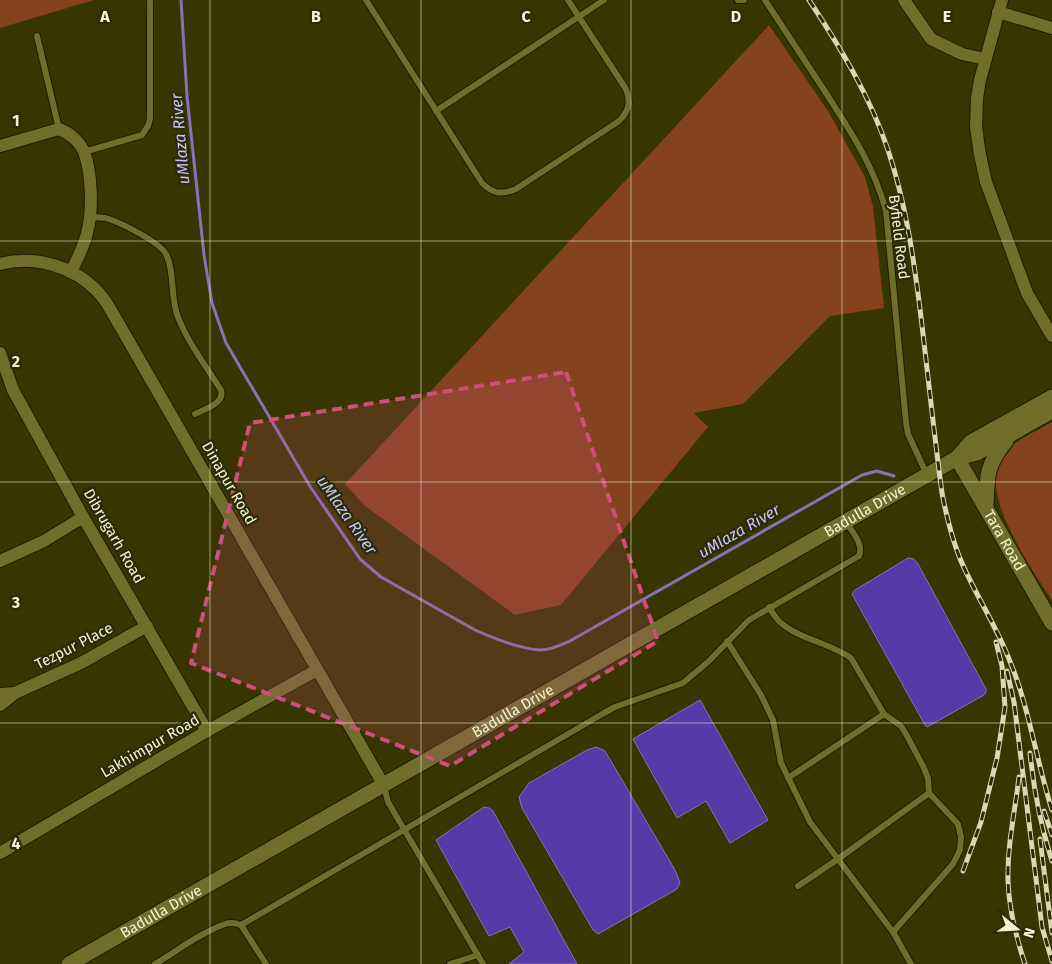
<svg xmlns="http://www.w3.org/2000/svg" width="1052" height="964" font-family="'Fira Sans',sans-serif">
<style>
.green{fill:#84431d}
.water{fill:#543ba8;stroke:#8473b5}
.lines{fill:none;stroke-linecap:round;stroke-linejoin:round}
.stream{stroke:#8473b5;stroke-width:3}
.lane-casing{stroke:#1d1c00;stroke-width:8}
.street-casing{stroke:#1d1c00;stroke-width:14}
.secondary-casing{stroke:#1d1c00;stroke-width:17}
.lane{stroke:#6f6e2b;stroke-width:6}
.street{stroke:#6f6e2b;stroke-width:12}
.secondary{stroke:#6f6e2b;stroke-width:15}
.rail-casing{stroke:#d8d8b3;stroke-width:5}
.rail{stroke:#2b2b06;stroke-width:3;stroke-dasharray:9;stroke-linecap:butt}
.marked{fill:#ce4f79;fill-opacity:0.2;stroke:#ce4f79;stroke-width:4;stroke-dasharray:10 6;stroke-linejoin:round}
.grid{fill:none;stroke:#f4f5d3;stroke-width:1;stroke-opacity:0.55}
.labels{text-anchor:middle;dominant-baseline:central;stroke-width:4.5;stroke-linejoin:round;paint-order:stroke}
.street-label{font-size:15px;fill:#f4f5d3;stroke:#2b2b06}
.water-label{font-size:16px;font-style:italic;fill:#c6c2fb;stroke:#2b2b06}
.grid-label{font-size:16px;text-anchor:middle;font-weight:bold;fill:#f4f5d3;stroke:#2b2b06;stroke-width:4.5;stroke-linejoin:round;paint-order:stroke}
</style>
<rect width="100%" height="100%" fill="#373500"/>
<g class="green">
<path d="M0 0H94L0 28Z"/>
<path d="M769 25 828 111 865 177 873 207 884 308 830 316 743 404 694 413 708 427 561 605 515 615 365 506 345 484Z"/>
<path d="M1052 422V600C1032 570 978 493 1001 457 1010 442 1037 431 1052 422Z"/>
</g>
<g class="water">
<path d="M908 558 914 559 918 564 986 689V692L984 695 927 727 925 725 852 594 855 590Z"/>
<path d="M700 700 768 820 730 843 706 801 677 818 633 739Z"/>
<path d="M596 747 605 751 675 870 680 883 677 889 598 934 593 930 522 808 519 797 529 783 587 750Z"/>
<path d="M484 807 489 808 493 811 577 964H509L524 952 510 927 489 936 436 840Z"/>
</g>
<g class="lines">
<path class="stream" d="M181 0 187 96 204 255 212 303 226 343 311 488 360 559 381 577 475 630C493 638 520 649 540 650 551 650 561 645 570 641L862 475 877 471 894 476"/>
<g class="lane-casing">
<g id="lane">
<path d="M366 0 482 183C493 194 501 195 516 189L619 121C629 111 631 103 626 89L568 0"/>
<path d="M738 0H744"/>
<path d="M765 0C785 31 806 62 826 93 851 132 874 166 886 211L906 422 908 434 927 475"/>
<path d="M37 36 59 129"/>
<path d="M436 111 604 0"/>
<path d="M84 152 142 135 148 126 150 119V2"/>
<path d="M90 217C97 217 103 217 109 219 123 224 162 243 167 256 175 274 170 298 178 317 188 343 206 366 221 390 225 403 205 409 195 414"/>
<path d="M769 607C772 612 776 619 781 623 798 638 831 644 851 658L884 714 901 726 906 734 923 766 928 778 929 793 838 859 798 886"/>
<path d="M727 641 761 695 773 720 781 763 810 822 893 932 911 964"/>
<path d="M788 778 884 714"/>
<path d="M384 786 388 802 483 964"/>
<path d="M241 925 604 713 615 707 683 683 709 661 749 620 859 556C864 544 852 532 846 522"/>
<path d="M893 932 953 864 960 850 961 837 958 824 929 793"/>
<path d="M155 964C177 951 200 933 225 924 231 922 236 923 241 925L266 964"/>
<path d="M450 964 478 955"/>
</g>
</g>
<g class="street-casing">
<g id="street">
<path d="M904 0 931 39 962 54 985 59"/>
<path d="M1002 0 980 80 977 98 976 127 980 155 986 182 1027 293 1052 336"/>
<path d="M998 12 1052 28"/>
<path d="M0 146 59 129C70 133 80 142 84 152 92 173 93 212 87 233 84 247 77 259 71 272"/>
<path d="M0 264C34 255 74 266 98 292 104 298 108 305 112 312L383 784"/>
<path d="M0 353 13 390 83 517 207 731"/>
<path d="M0 561 44 541 83 517"/>
<path d="M15 693 81 663 147 626"/>
<path d="M0 694 15 693 0 705"/>
<path d="M0 853 207 731 317 670"/>
</g>
</g>
<g class="secondary-casing">
<g id="secondary">
<path id="s1" d="M957 458 1052 623"/>
<path d="M957 458 971 442 1052 397"/>
<path d="M986 507C987 477 986 465 1006 441"/>
<path id="s2" d="M69 964 957 458 977 453 1052 411"/>
</g>
</g>
<use href="#lane" class="lane"/>
<use href="#street" class="street"/>
<use href="#secondary" class="secondary"/>
<g class="rail-casing">
<g id="rail">
<path d="M809 0C840 47 870 96 888 150 906 204 914 260 921 317 928 375 934 434 942 493 946 514 951 535 959 556 973 591 995 623 1009 659 1029 706 1036 760 1052 810"/>
<path d="M1007 671 1014 702 1042 927 1052 961"/>
<path d="M1030 753C1034 791 1040 824 1052 861"/>
<path d="M1019 777C1015 811 1007 846 1008 881 1009 909 1016 937 1025 964"/>
<path d="M1044 811 1052 835"/>
<path d="M1040 839 1052 933"/>
<path d="M963 871 981 822 997 758 1005 707 1002 666 996 642"/>
</g>
</g>
<use href="#rail" class="rail"/>
</g>
<path class="marked" d="M566 372 658 641 450 766 191 663 250 423Z"/>
<path class="grid" d="M210 0V964M421 0V964M631 0V964M842 0V964M0 241H1052M0 482H1052M0 723H1052"/>
<g class="labels">
<g class="street-label">
<text transform="translate(899 237) rotate(83)">Byfield Road</text>
<text transform="translate(229 483) rotate(60)">Dinapur Road</text>
<text stroke="none"><textPath href="#s2" startOffset="916">Badulla Drive</textPath></text>
<text transform="translate(114 536) rotate(60)">Dibrugarh Road</text>
<text stroke="none"><textPath href="#s1" startOffset="95">Tara Road</textPath></text>
<text transform="translate(74 646) rotate(-27)">Tezpur Place</text>
<text stroke="none"><textPath href="#s2" startOffset="511">Badulla Drive</textPath></text>
<text transform="translate(150 746) rotate(-30)">Lakhimpur Road</text>
<text stroke="none"><textPath href="#s2" startOffset="106">Badulla Drive</textPath></text>
</g>
<g class="water-label">
<text transform="translate(180 139) rotate(-95)">uMlaza River</text>
<text transform="translate(347 515) rotate(55)">uMlaza River</text>
<text transform="translate(739 531) rotate(-30)">uMlaza River</text>
</g>
</g>
<g class="grid-label">
<text x="105" y="22">A</text>
<text x="316" y="22">B</text>
<text x="526" y="22">C</text>
<text x="736" y="22">D</text>
<text x="947" y="22">E</text>
<text x="16" y="126">1</text>
<text x="16" y="367">2</text>
<text x="16" y="608">3</text>
<text x="16" y="849">4</text>
</g>
<g transform="translate(1017 929) rotate(108)" stroke="#2b2b06" stroke-width="4" paint-order="stroke">
<path d="M0-4L9 19L0 12L-9 19Z" fill="#f4f5d3"/>
<text y="-8" font-size="14" font-weight="bold" text-anchor="middle" fill="#f4f5d3">N</text>
</g>
</svg>
